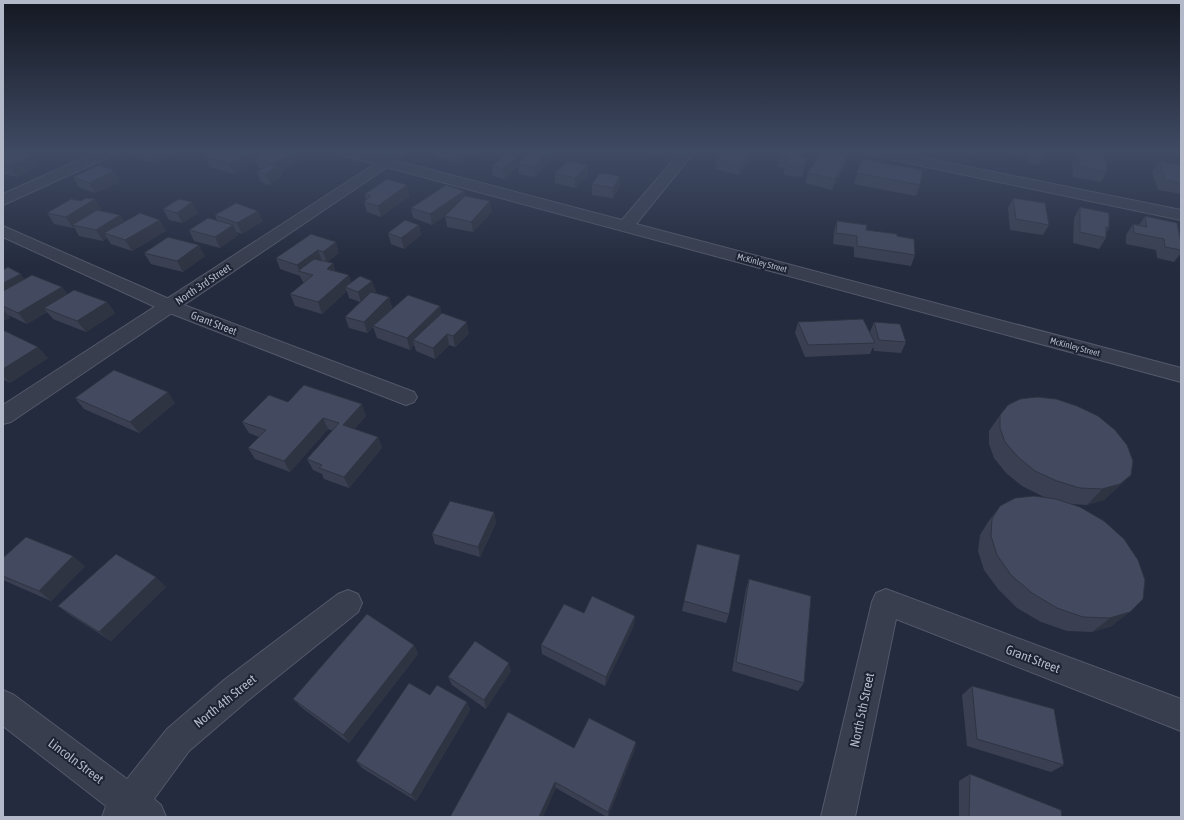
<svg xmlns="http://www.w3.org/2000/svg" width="1184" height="820" font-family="'Asap Condensed',sans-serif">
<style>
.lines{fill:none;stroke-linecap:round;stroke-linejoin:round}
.minor-casing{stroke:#535969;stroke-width:2}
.tertiary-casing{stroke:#535969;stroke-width:2}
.minor{fill:#383e4e;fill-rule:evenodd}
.tertiary{fill:#383e4e;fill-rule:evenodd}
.wall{fill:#3a4052}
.shaded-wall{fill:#2f3442}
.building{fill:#434a5f;stroke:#2f3442}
.labels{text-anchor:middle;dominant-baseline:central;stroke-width:4;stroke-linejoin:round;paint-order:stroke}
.far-street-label{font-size:9px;fill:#b4b9c9;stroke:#1d2333}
.street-label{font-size:11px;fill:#b4b9c9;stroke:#1d2333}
.near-street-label{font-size:13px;fill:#b4b9c9;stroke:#1d2333}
</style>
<rect width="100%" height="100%" fill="#242b3e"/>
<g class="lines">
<g class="minor-casing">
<g id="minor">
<path d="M99 151H117L115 154 3 205V194Z"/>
<path d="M336 151H359L622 220 681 151H695L636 224 1181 368V382L338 154Z"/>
<path d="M863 151H890L1181 210V220L870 155 865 154Z"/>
<path d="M3 226 176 302 414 392 417 397 414 402 406 405 398 402 162 310 3 237Z"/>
<path d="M886 589 1181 699V731L896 619 855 817H821L872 602 876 593Z"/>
<path d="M348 590 358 594 362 603 358 612 246 702 189 751 154 799 161 805 166 817H102L106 806 3 726V690L14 695 127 779 167 729 224 680 338 594Z"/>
</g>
</g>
<g class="tertiary-casing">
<path id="tertiary" d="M395 151H411L11 422 3 424V405Z"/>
</g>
<use href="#minor" class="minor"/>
<use href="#tertiary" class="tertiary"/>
</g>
<g class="wall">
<path d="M3 151 32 156 39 166 17 177 4 174H3Z"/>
<path d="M132 151H182L157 164 137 159Z"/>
<path d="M201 151H263L264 153 301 160 281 172 282 176 270 185 261 182 257 172 261 169 258 168 256 162 233 174 209 167 205 156 210 154 202 152Z"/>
<path d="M435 151H481L476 154 471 153 459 162 436 157Z"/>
<path d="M643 151H662L659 154Z"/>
<path d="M755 151 739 175 715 169 717 159Z"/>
<path d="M955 151H978L976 155Z"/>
<path d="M1003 151H1044V155L1039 165 1026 163 1027 156 1003 152Z"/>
<path d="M1077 151H1082L1107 172 1101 182 1073 177 1072 160Z"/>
<path d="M517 157 518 167 504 179 493 176 492 166Z"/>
<path d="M780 157H801L807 158 802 177 783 175 785 168 777 167Z"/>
<path d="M551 159 535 177 519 174 518 164Z"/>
<path d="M862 159 920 185 916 196 854 184Z"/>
<path d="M1159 161 1181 165V194L1158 190 1152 172Z"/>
<path d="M588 165V176L575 188 555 183V173Z"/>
<path d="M845 166 832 190 805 183 808 173Z"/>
<path d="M114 171 120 182 95 193 79 187 73 177Z"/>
<path d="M620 176V186L613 198 592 195V184Z"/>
<path d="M464 191 465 196 492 212 473 232 447 227 445 216 432 225 413 218 411 208Z"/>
<path d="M365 194 410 196 381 217 367 212 364 202 366 200Z"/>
<path d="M1013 198 1049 225 1043 235 1010 230 1008 208Z"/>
<path d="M1080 207 1109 228 1106 233V238L1099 249 1073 243 1074 218Z"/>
<path d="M163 209 198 213 182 223 169 220Z"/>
<path d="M101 210 120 215 124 221 166 231 132 251 111 244 107 238 103 241 79 236 74 227 73 228 54 224 47 213 102 210Z"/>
<path d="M215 215 263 221 242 234 237 232 238 235 220 248 194 241 189 230 217 220Z"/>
<path d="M1145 216 1181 242V253L1174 262 1157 258 1156 250 1126 244V235L1133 224 1139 225Z"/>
<path d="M837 221 866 230 897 236 915 255 911 266 854 257V247L833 244 834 231Z"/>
<path d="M419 225 421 235 404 249 391 244 388 233Z"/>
<path d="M311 234 339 253 327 262 333 263 335 271 352 282 372 281 376 292 374 293 389 297 392 308 380 320 440 306 441 314 469 333 455 347 449 345 435 359 416 351 414 345 410 350 377 338 373 327 367 333 349 328 345 317 360 302 349 298 347 291 322 314 295 306 290 294 304 283 303 282 300 276 280 269 276 258Z"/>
<path d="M144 253 205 256 183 272 151 264Z"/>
<path d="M3 270 25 279 62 287 67 294 107 302 115 313 86 332 53 319 47 312 27 324 8 315 10 318 3 321Z"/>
<path d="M798 322 870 332 874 322 906 342 901 353 874 351 873 347 870 354 805 357 795 333Z"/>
<path d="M3 330 48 358 10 383 3 379Z"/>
<path d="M75 398 175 403 139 433 84 409Z"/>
<path d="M288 402 366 416 354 429 378 437 382 448 349 488 324 479 322 474 313 470 307 459 333 431 328 429 290 472 255 459 248 448 259 437 249 433 242 422Z"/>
<path d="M1000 415 1131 475 1104 500 1087 505 1070 504 1112 626 1092 632 1067 631 1041 622 1017 608 998 589 984 570 978 551 980 535 988 522 1000 506 1044 497 1022 486 1006 473 994 458 989 444V431Z"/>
<path d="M494 512 496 523 480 557 435 544 432 534Z"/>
<path d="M697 544 729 614 726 623 682 611Z"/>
<path d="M3 558 85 566 51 601 3 580Z"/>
<path d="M749 579 804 683 798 691 732 671 746 589Z"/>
<path d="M166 587 111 641 70 615 58 606Z"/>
<path d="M584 613 635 616 634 625 605 686 542 654 541 645Z"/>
<path d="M414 645 418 654 349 743 301 707 293 699Z"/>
<path d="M511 671 486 709 452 685 448 677Z"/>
<path d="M972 686 1064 765 1051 772 967 746 962 695Z"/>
<path d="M430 695 467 702 470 710 416 801 362 768 356 761Z"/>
<path d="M636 742 635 749 608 817H607L556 788 450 817 574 748Z"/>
<path d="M970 774 1062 817H959V781Z"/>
</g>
<g class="shaded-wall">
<path d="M158 151H182L157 164 152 154Z"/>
<path d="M254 151H263L266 157 254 158 256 162 233 174 229 164Z"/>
<path d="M297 151H298L301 160 281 172 282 176 270 185 266 174 275 168 273 164Z"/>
<path d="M459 151H470L471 153 459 162 457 152Z"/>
<path d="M475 151H481L476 154Z"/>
<path d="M549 151H551V159L535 177 534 167Z"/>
<path d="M750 151H755L739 175 740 164Z"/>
<path d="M32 156 39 166 17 177 10 166Z"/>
<path d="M848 156 845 166 832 190 835 179Z"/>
<path d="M517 157 518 167 504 179 503 169Z"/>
<path d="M588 165V176L575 188V178Z"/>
<path d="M114 171 120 182 95 193 89 183Z"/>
<path d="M620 176V186L613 198V188Z"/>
<path d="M407 185 410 196 381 217 378 206Z"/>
<path d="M464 191 466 201 432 225 430 214Z"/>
<path d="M95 199 102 210 77 226 72 225 74 227 73 228 66 217Z"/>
<path d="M490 201 492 212 473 232 471 222Z"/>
<path d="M192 202 198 213 182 223 177 213Z"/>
<path d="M258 211 263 221 242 234 237 223Z"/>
<path d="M120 215 127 225 104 233 107 238 103 241 96 230Z"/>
<path d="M160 220 166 231 132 251 125 240Z"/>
<path d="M233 225 238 235 220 248 215 237Z"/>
<path d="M419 225 421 235 404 249 401 238Z"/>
<path d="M336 242 339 253 327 263 323 252Z"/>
<path d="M199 245 205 256 183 272 177 261Z"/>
<path d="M318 250 322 261 299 271 297 265Z"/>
<path d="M333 263 337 275 327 269Z"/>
<path d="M21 274 29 286 3 299V283Z"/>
<path d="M349 275 353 286 345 287 347 291 322 314 318 302Z"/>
<path d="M372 281 376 292 361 303 358 292Z"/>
<path d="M62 287 70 299 44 308 47 312 27 324 18 313Z"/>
<path d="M389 297 392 308 367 333 364 322Z"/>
<path d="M107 302 115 313 86 332 77 321Z"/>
<path d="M440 306 442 317 413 340 414 345 410 350 407 338Z"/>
<path d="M3 309 10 318 3 321Z"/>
<path d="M467 322 469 333 455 347 453 336Z"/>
<path d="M447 334 449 345 435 359 433 348Z"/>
<path d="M38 347 48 358 10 383 3 376V369Z"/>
<path d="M168 392 175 403 139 433 130 422Z"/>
<path d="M362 404 366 416 348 437 343 425Z"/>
<path d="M323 418 328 429 290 472 284 461Z"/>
<path d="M378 437 382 448 349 488 344 477Z"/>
<path d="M1131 475 1104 500 1087 505 1102 489Z"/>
<path d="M494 512 496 523 480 557 478 547Z"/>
<path d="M73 556 85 566 51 601 39 591Z"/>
<path d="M156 577 166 587 111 641 99 632Z"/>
<path d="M1130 612 1112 626 1092 632 1110 618Z"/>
<path d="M635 616 634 625 605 686 606 677Z"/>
<path d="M414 645 418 654 349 743 343 735Z"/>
<path d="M509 663 511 671 486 709 484 700Z"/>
<path d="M467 702 470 710 416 801 411 795Z"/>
<path d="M636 742 635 749 608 817V812Z"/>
<path d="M555 782 556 788 543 817H539Z"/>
</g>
<g class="building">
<path d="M3 151H10L32 156 10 166 3 165Z"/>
<path d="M138 151H158L152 154Z"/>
<path d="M215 151H254L229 164 205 156Z"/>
<path d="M267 151H297L273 164 254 158Z"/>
<path d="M530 151H549L534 167 518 164Z"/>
<path d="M723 151H750L740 164 717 159Z"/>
<path d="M781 151H803L801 157 807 158 804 167 786 164 787 158 780 157Z"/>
<path d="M821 151 848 156 835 179 808 173Z"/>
<path d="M1032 151H1044V155L1032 153Z"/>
<path d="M1078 151H1082L1105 155 1107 172 1079 166Z"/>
<path d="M506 154 517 157 503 169 492 166Z"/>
<path d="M862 159 922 170 920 185 857 173Z"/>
<path d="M568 161 588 165 575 178 555 173Z"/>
<path d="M1159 161 1181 165V183L1165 180Z"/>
<path d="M269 164 278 166 266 174 257 172Z"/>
<path d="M99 165 114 171 89 183 73 177Z"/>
<path d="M600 173 620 176 613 188 592 184Z"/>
<path d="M387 179 407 185 378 206 364 202 371 196 365 194Z"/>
<path d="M446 185 464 191 430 214 411 208Z"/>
<path d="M465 196 490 201 471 222 445 216Z"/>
<path d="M86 198 95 199 66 217 47 213 71 199 81 201Z"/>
<path d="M1013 198 1045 203 1049 225 1016 219Z"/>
<path d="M179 199 192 202 177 213 163 209Z"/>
<path d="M236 203 258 211 237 223 215 215Z"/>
<path d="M1080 207 1109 213V228L1106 227V238L1080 232Z"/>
<path d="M97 210 120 215 96 230 72 225Z"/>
<path d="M140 213 160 220 125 240 104 233Z"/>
<path d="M1145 216 1177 223 1181 242V250L1165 247 1164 239 1134 233 1133 224 1147 227Z"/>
<path d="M208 218 233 225 215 237 189 230Z"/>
<path d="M405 220 419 225 401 238 388 233Z"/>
<path d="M837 221 867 225 866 230 897 234V236L914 239 915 255 857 246V236L836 233Z"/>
<path d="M311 234 336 242 323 252 318 250 297 265 276 258Z"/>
<path d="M168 237 199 245 177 261 144 253Z"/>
<path d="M314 259 333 263 327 269 349 275 318 302 290 294 313 275 298 271Z"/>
<path d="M8 267 21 274 3 283V270Z"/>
<path d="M32 275 62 287 18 313 3 306V291Z"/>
<path d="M360 276 372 281 358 292 345 287Z"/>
<path d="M74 290 107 302 77 321 44 308Z"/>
<path d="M371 292 389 297 364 322 345 317Z"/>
<path d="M408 295 440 306 407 338 373 326Z"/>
<path d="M442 313 467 322 453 336 447 334 433 348 413 340Z"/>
<path d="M863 319 875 343 808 345 798 322Z"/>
<path d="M874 322 900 324 906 342 879 340Z"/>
<path d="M3 330 38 347 3 369Z"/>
<path d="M114 370 168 392 130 422 75 398Z"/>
<path d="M304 385 362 404 343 425 378 437 344 477 319 468 322 465 307 459 339 423 323 418 284 461 248 448 266 430 242 422 269 395 288 402Z"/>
<path d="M1037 397 1056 399 1077 406 1098 416 1115 430 1127 445 1133 461 1131 475 1120 484 1102 489 1080 488 1057 481 1035 471 1018 457 1005 442 1000 428V415L1008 405 1020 399Z"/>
<path d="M1034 496 1056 499 1080 507 1104 521 1124 539 1138 560 1145 580 1143 599 1130 612 1110 618 1083 617 1057 608 1032 593 1011 575 997 555 991 536 992 519 1000 506 1015 498Z"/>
<path d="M450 501 494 512 478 547 432 534Z"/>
<path d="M26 537 73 556 39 591 3 576V558Z"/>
<path d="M697 544 740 555 729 614 684 601Z"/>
<path d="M116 554 156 577 99 632 58 606Z"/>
<path d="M749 579 811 596 804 683 736 662Z"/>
<path d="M592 596 635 616 606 677 541 645 564 604 584 613Z"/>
<path d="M367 614 414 645 343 735 293 699Z"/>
<path d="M475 641 509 663 484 700 448 677Z"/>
<path d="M409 683 430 695 437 685 467 702 411 795 356 761Z"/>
<path d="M972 686 1054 709 1064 765 977 739Z"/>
<path d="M508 712 574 748 589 718 636 742 608 812 555 782 539 817H450Z"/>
<path d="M970 774 1061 810 1062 817H969Z"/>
</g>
<linearGradient id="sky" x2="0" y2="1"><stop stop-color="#141822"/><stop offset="0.57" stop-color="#3f4a63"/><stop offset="1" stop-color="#3f4a63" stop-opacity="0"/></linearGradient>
<rect width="1184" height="266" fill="url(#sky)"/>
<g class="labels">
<g class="far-street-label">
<text transform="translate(762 263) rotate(15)">McKinley Street</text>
<text transform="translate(1075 347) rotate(15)">McKinley Street</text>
</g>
<g class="street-label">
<text transform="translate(203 284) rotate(-34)">North 3rd Street</text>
<text transform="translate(214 323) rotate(21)">Grant Street</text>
</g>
<g class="near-street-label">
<text transform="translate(1033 659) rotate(21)">Grant Street</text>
<text transform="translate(225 701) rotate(-39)">North 4th Street</text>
<text transform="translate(862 710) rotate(-78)">North 5th Street</text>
<text transform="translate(76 761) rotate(37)">Lincoln Street</text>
</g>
</g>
<rect width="1184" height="820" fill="none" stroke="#b4b9c9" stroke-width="8"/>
</svg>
